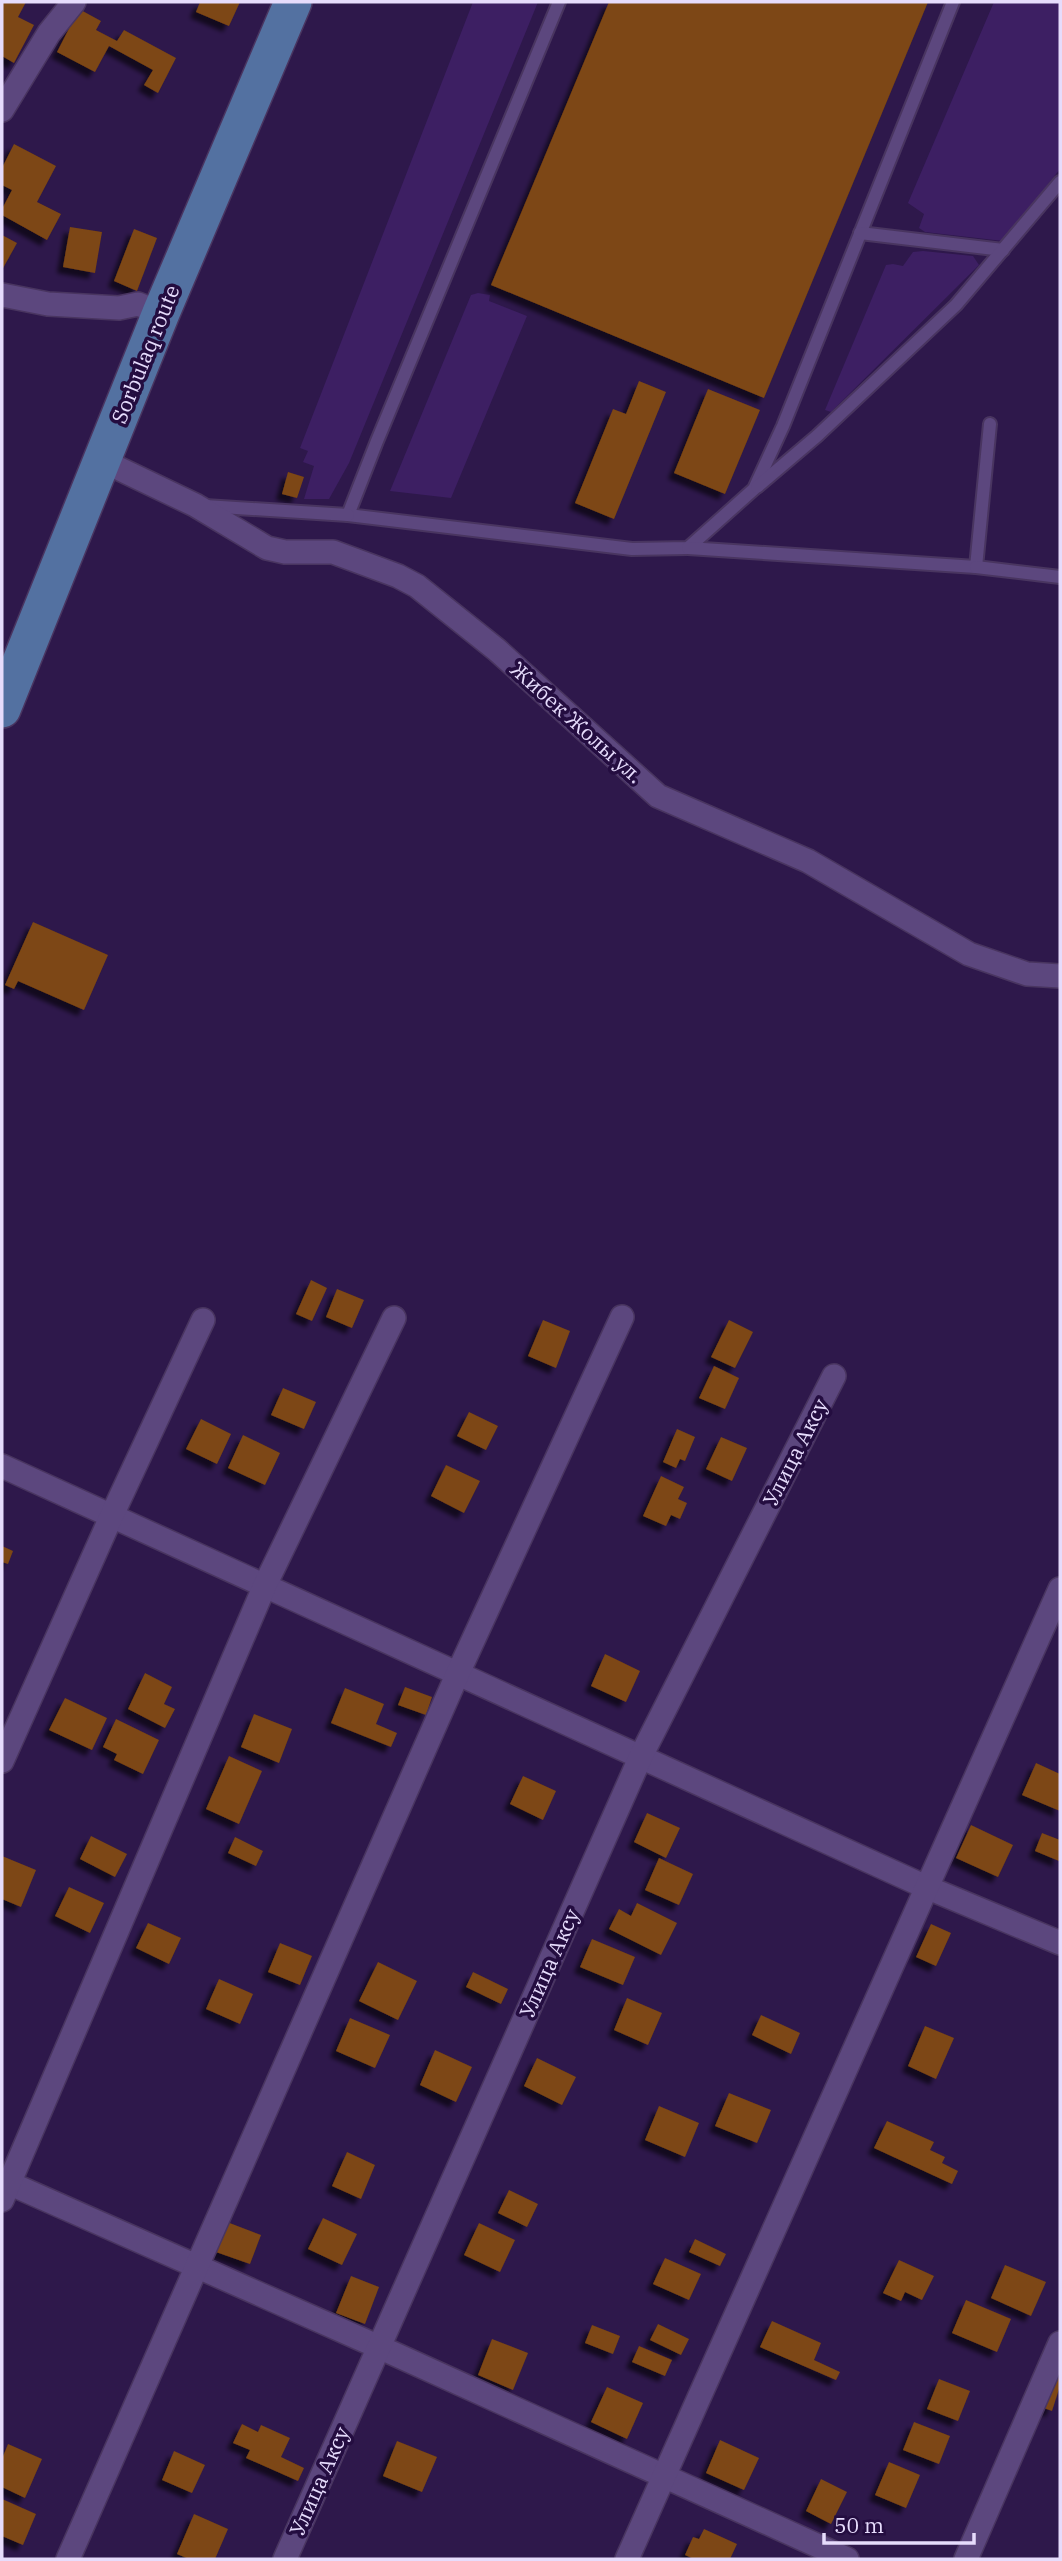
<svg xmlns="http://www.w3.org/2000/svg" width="1062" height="2561" font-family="'IBM Plex Serif',serif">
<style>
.green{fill:#3d1f63}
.building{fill:#7d4712;filter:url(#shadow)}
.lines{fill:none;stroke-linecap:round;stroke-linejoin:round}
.lane-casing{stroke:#493560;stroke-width:16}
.street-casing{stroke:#493560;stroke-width:26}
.primary-casing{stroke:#493560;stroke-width:40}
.lane{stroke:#5c477e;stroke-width:12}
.street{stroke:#5c477e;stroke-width:23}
.primary{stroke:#5371a1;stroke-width:37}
.labels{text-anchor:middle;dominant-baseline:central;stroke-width:7;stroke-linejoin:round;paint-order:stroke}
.street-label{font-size:21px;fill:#e6dcfc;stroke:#240d40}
</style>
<defs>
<filter id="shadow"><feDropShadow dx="-6" dy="6" stdDeviation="2" flood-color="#0009"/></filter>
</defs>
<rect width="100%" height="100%" fill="#2e184b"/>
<g class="green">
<path d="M473 2H538L349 463 329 499H304L314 466 303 462 308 451 300 448Z"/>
<path d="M994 2H1060V169L1003 241 925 232 919 228 924 214 908 203Z"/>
<path d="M923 251 973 256 979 265 831 412 825 410 886 265 893 264 903 266 913 252Z"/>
<path d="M478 293 490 295 489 301 527 316 451 498 390 491 471 295Z"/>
</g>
<g class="building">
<path d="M2 2H26L18 17 34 25 14 63 2 56Z"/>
<path d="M200 2H240L229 26 196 12Z"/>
<path d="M609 2H928L764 398 491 285Z"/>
<path d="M79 9 101 21 96 30 117 41 124 30 176 58 158 93 144 85 153 70 109 46 95 72 57 52Z"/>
<path d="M14 144 56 166 37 202 61 214 47 240 2 215V209L12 190 2 185V168Z"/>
<path d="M70 227 102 232 95 273 63 267Z"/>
<path d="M134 229 157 238 137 291 114 281Z"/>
<path d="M2 235 17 243 2 270Z"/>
<path d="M639 381 666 392 614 519 575 503 613 409 626 414Z"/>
<path d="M708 389 760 410 725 494 674 473Z"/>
<path d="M288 472 304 477 297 498 282 494Z"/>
<path d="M33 922 108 955 84 1010 18 981 14 989 5 985Z"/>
<path d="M311 1280 327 1288 312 1321 296 1314Z"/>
<path d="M337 1289 364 1300 352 1328 326 1317Z"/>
<path d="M543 1320 570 1331 556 1368 528 1356Z"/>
<path d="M729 1320 753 1332 735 1368 711 1357Z"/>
<path d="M714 1366 739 1378 725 1409 699 1398Z"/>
<path d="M283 1388 316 1402 304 1429 271 1415Z"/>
<path d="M469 1412 498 1426 486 1450 457 1436Z"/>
<path d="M201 1419 231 1434 217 1464 186 1449Z"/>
<path d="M677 1429 695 1437 685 1461 680 1459 676 1468 663 1462Z"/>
<path d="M243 1435 280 1453 265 1485 228 1468Z"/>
<path d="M721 1437 747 1448 732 1481 706 1469Z"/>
<path d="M446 1465 480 1481 464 1513 431 1496Z"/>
<path d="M661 1476 684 1487 678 1499 687 1503 680 1519 671 1515 666 1526 643 1516Z"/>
<path d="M2 1546 13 1551 8 1564 2 1562Z"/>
<path d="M605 1654 640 1671 626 1702 591 1686Z"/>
<path d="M145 1673 172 1687 164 1704 175 1709 165 1728 128 1709Z"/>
<path d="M405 1687 432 1697 426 1715 398 1705Z"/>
<path d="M345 1688 384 1704 376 1724 397 1733 391 1747 331 1723Z"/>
<path d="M65 1698 107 1718 92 1750 49 1730Z"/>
<path d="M254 1714 292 1729 279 1763 241 1747Z"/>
<path d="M116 1719 159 1740 143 1774 114 1760 117 1754 103 1747Z"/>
<path d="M229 1756 262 1771 239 1824 206 1809Z"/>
<path d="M1036 1763 1060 1774V1811L1022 1795Z"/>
<path d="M523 1776 556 1791 543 1820 510 1804Z"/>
<path d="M647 1813 680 1828 666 1858 634 1842Z"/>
<path d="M971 1825 1013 1845 998 1877 956 1858Z"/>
<path d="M1042 1833 1060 1840 1059 1861 1035 1851Z"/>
<path d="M91 1836 127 1854 115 1877 80 1859Z"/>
<path d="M235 1837 263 1851 256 1866 228 1853Z"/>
<path d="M2 1856 36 1870 21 1907 2 1899Z"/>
<path d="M659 1858 693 1874 679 1905 645 1890Z"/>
<path d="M69 1887 104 1903 90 1933 55 1916Z"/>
<path d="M637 1903 677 1923 661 1955 609 1929 619 1909 631 1916Z"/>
<path d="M148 1923 181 1938 169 1964 136 1948Z"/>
<path d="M931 1924 951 1933 936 1966 916 1957Z"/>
<path d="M592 1939 635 1957 623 1985 580 1967Z"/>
<path d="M280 1943 312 1956 300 1985 268 1972Z"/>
<path d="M378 1962 417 1981 398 2020 359 2001Z"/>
<path d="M473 1972 508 1989 501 2004 466 1987Z"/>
<path d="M219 1979 253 1994 240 2024 206 2009Z"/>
<path d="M627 1998 662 2013 648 2045 614 2030Z"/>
<path d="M761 2015 800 2033 791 2054 752 2035Z"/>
<path d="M350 2018 390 2035 375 2068 336 2051Z"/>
<path d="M925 2026 954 2038 936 2079 908 2066Z"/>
<path d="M435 2050 472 2067 456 2102 420 2085Z"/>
<path d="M537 2058 576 2077 562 2105 524 2086Z"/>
<path d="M729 2093 771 2110 757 2143 715 2126Z"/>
<path d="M659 2106 699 2123 685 2157 645 2140Z"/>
<path d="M887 2121 934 2142 930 2150 945 2157 942 2163 958 2171 952 2184 874 2148Z"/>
<path d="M347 2152 375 2165 361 2199 332 2186Z"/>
<path d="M509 2190 538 2204 527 2227 498 2213Z"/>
<path d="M323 2218 357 2234 342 2265 308 2249Z"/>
<path d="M227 2222 261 2235 250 2264 216 2252Z"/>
<path d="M479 2223 515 2240 500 2272 464 2255Z"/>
<path d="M695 2239 726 2254 720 2266 689 2252Z"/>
<path d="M665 2258 701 2274 689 2300 653 2284Z"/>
<path d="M899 2260 934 2276 922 2300 905 2292 901 2301 883 2293Z"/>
<path d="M1005 2265 1046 2282 1031 2316 991 2298Z"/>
<path d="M351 2276 379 2287 365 2324 336 2313Z"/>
<path d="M966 2300 1011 2319 997 2352 952 2333Z"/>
<path d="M772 2321 821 2343 814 2360 840 2372 836 2380 760 2347Z"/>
<path d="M658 2324 689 2339 681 2355 650 2340Z"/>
<path d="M592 2325 620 2336 613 2354 585 2343Z"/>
<path d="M492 2339 528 2353 513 2390 478 2375Z"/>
<path d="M639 2346 672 2360 665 2376 632 2362Z"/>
<path d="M1053 2372 1060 2374V2386L1052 2411 1041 2407Z"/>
<path d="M939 2379 970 2391 958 2421 927 2409Z"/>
<path d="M607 2387 643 2403 627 2439 591 2422Z"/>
<path d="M914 2422 950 2436 939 2464 903 2450Z"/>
<path d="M242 2424 258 2432 261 2425 290 2438 281 2457 304 2468 298 2481 246 2458 250 2450 233 2443Z"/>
<path d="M720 2440 759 2458 744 2490 706 2473Z"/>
<path d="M397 2441 437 2457 422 2492 383 2476Z"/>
<path d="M8 2444 42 2459 25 2498 2 2487V2459Z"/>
<path d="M174 2451 205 2465 192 2493 162 2480Z"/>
<path d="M889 2462 920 2475 906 2508 875 2495Z"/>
<path d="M821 2479 847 2492 831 2524 806 2511Z"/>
<path d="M2 2499 36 2514 23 2545 2 2536Z"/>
<path d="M194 2514 228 2529 215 2559H189L177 2554Z"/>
<path d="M704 2529 737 2544 730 2559H694L685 2555 693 2537 699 2539Z"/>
</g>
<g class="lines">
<g class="lane-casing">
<g id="lane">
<path d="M559 2 377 441 348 515 632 549 688 548 754 489 783 426 953 2"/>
<path d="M860 233 1003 250"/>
<path d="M757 487 817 436 956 305 1060 182"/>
<path d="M205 506 348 515"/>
<path d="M688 548 976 567 990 424"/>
<path d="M976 567 1060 577"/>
</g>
</g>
<g class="street-casing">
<g id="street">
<path d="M2 110 49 33 74 2"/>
<path d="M2 295 48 304 119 308 138 304 161 313"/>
<path d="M103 461 195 505 267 548 285 552H333L398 576 417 586 497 650 658 796 808 861 969 954 1027 974 1060 976"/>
<path d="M2 1466 926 1887 1060 1943"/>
<path d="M2 1761 112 1515 203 1320"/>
<path d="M2 2180 379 2347 847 2559"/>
<path d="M2 2200 265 1585 394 1318"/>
<path d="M68 2559 458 1673 622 1317"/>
<path d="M285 2559 641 1756 834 1376"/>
<path d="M627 2559 1060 1589"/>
<path d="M966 2559 1060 2343"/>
</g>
</g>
<g class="primary-casing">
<path id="primary" d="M2 709 161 313 293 2"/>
</g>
<use href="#lane" class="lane"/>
<use href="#street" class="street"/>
<use href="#primary" class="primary"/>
</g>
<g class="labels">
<g class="street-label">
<text transform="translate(145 354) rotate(-68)">Sorbulaq route</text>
<text transform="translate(577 722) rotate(42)">Жибек Жолы ул.</text>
<text transform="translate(795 1452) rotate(-63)">Улица Аксу</text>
<text transform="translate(549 1963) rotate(-66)">Улица Аксу</text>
<text transform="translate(319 2481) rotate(-66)">Улица Аксу</text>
</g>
</g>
<rect width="1062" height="2561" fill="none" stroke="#e6dcfc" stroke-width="7"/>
<path d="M824 2533v10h150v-10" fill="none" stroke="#e6dcfc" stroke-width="3.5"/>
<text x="834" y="2533" font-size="21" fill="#e6dcfc" stroke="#240d40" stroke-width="5" paint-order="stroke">50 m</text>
</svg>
